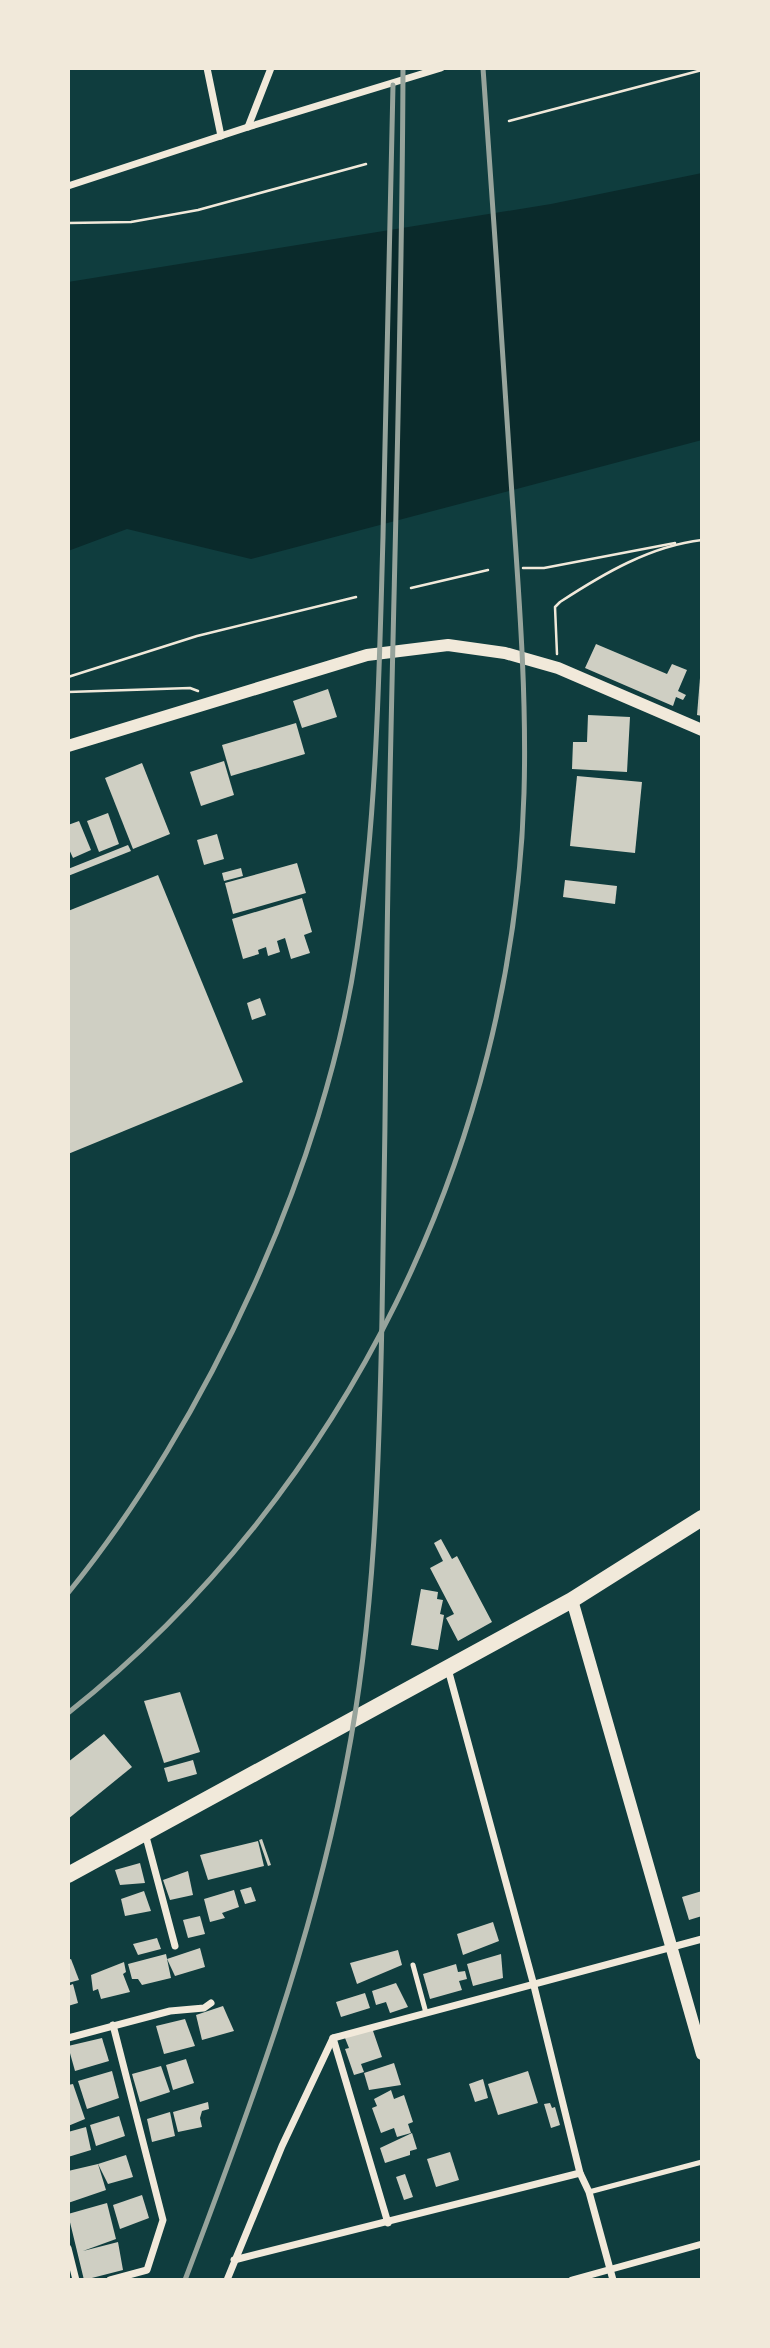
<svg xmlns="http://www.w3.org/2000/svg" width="770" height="2348" font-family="'Exo 2',sans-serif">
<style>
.water{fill:#0a2a2b}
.building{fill:#cfcfc3}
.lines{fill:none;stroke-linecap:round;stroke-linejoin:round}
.path{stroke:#f1e9da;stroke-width:2.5}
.service{stroke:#f1e9da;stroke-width:5}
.minor{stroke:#f1e9da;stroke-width:7}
.tertiary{stroke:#f1e9da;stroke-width:12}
.primary{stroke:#f1e9da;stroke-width:16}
.rail{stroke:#97a49c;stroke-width:5}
</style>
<rect width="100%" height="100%" fill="#0f3d3e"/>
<path class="water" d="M702 173V440L251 559 127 529 68 551V282L551 204Z"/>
<g class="building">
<path d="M596 644 667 674 672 664 687 670 678 691 686 695 683 700 676 697 673 706 585 668Z"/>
<path d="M700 678H702V716L697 715Z"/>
<path d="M328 689 337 717 302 728 293 701Z"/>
<path d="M588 715 630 717 627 772 572 769 573 742H587Z"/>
<path d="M296 723 305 754 231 776 222 745Z"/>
<path d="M224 761 234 795 201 806 190 772Z"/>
<path d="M142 763 170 834 133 849 105 778Z"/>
<path d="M577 776 642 782 635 853 570 846Z"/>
<path d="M108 813 119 844 99 852 87 821Z"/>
<path d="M79 821 91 850 73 858 68 847V825Z"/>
<path d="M217 834 224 859 204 865 197 840Z"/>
<path d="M128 845 131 851 68 876V869Z"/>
<path d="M297 863 306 893 233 914 225 883Z"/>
<path d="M241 868 243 876 224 881 222 873Z"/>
<path d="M158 875 243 1082 68 1154V911Z"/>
<path d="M565 880 617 886 615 904 563 897Z"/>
<path d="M302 898 312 932 304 935 310 953 291 959 285 938 277 941 280 952 268 956 266 947 258 950 259 954 243 959 232 919Z"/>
<path d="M260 998 266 1015 252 1020 247 1003Z"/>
<path d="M441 1539 452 1559 457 1556 492 1622 458 1641 446 1618 454 1614 430 1568 443 1561 434 1543Z"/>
<path d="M421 1589 438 1592 437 1599 443 1600 440 1614 444 1615 438 1650 411 1645Z"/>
<path d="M180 1692 200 1752 164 1763 144 1701Z"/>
<path d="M104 1734 132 1767 68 1819V1762Z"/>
<path d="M193 1760 197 1774 168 1782 164 1768Z"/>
<path d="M262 1839 271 1865 268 1866 259 1840Z"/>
<path d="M258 1841 264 1866 208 1880 200 1855Z"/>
<path d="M140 1863 145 1883 120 1885 115 1870Z"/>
<path d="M188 1871 193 1895 170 1900 163 1880Z"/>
<path d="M251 1887 256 1901 245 1904 240 1890Z"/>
<path d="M234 1890 239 1907 222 1913 225 1918 210 1922 204 1899Z"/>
<path d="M144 1891 151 1911 125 1916 121 1899Z"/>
<path d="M702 1891V1916L689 1920 682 1897Z"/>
<path d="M200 1916 205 1934 188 1938 183 1920Z"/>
<path d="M493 1922 499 1941 463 1955 457 1934Z"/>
<path d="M157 1938 161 1949 138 1955 133 1944Z"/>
<path d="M200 1948 205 1967 175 1976 167 1959Z"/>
<path d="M398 1950 402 1965 357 1984 350 1963Z"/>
<path d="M166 1954 171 1978 142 1985 138 1979H132L128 1964Z"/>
<path d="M501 1954 503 1978 473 1986 467 1964Z"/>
<path d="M71 1959 79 1980 68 1983V1960Z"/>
<path d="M124 1962 126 1972 123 1974 130 1992 101 1999 98 1989 93 1991 91 1975Z"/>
<path d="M456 1964 458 1972 465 1971 467 1979 459 1981 462 1990 430 1999 423 1974Z"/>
<path d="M396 1983 408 2007 390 2013 386 2002 376 2005 372 1991Z"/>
<path d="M73 1984 78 2003 68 2006V1986Z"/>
<path d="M365 1993 370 2008 341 2017 336 2002Z"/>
<path d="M223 2006 234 2031 202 2040 196 2015Z"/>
<path d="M185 2019 195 2046 164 2054 156 2026Z"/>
<path d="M372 2028 382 2057 361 2064 364 2072 354 2075 345 2049 349 2048 345 2038Z"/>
<path d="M102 2038 109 2061 75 2071 68 2046Z"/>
<path d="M186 2059 194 2083 173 2090 166 2065Z"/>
<path d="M394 2063 401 2085 369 2090 364 2073Z"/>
<path d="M161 2066 170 2092 140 2102 132 2074Z"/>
<path d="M112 2071 119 2098 87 2109 78 2081Z"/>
<path d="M528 2071 538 2103 498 2115 488 2084Z"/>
<path d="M483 2079 488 2098 475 2102 469 2084Z"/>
<path d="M73 2084 85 2119 68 2126V2085Z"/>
<path d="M391 2090 394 2099 404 2095 413 2122 408 2124 411 2133 397 2137 394 2128 381 2133 372 2108 377 2106 374 2099Z"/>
<path d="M208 2102 209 2109 202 2111 200 2118 202 2127 178 2132 173 2112Z"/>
<path d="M550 2103 552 2108 555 2107 560 2125 551 2128 544 2104Z"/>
<path d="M170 2112 175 2136 152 2142 147 2119Z"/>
<path d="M119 2116 125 2136 96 2146 90 2125Z"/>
<path d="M86 2127 91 2150 68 2157V2132Z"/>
<path d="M412 2133 417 2149 410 2151V2155L385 2163 380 2148Z"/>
<path d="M450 2152 459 2180 436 2187 427 2159Z"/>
<path d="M126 2155 133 2177 108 2184 98 2164Z"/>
<path d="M98 2164 106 2190 68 2203V2171Z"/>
<path d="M405 2174 413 2197 404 2200 396 2177Z"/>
<path d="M142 2195 149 2218 120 2229 113 2205Z"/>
<path d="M107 2203 116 2239 83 2251 118 2242 123 2270 84 2280 68 2214Z"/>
</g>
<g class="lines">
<g class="path">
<path d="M509 121 702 70"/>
<path d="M68 223 131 222 198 210 366 164"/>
<path d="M523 568H544L675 543"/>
<path d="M411 588 488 570"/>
<path d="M557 654 555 607 560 602C603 574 650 546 702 540"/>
<path d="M68 677 197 636 356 597"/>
<path d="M68 692 190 688 198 691"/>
</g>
<g class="service">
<path d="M413 1965 426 2013"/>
<path d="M589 2192 702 2162"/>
</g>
<g class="minor">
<path d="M207 68 221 136"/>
<path d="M248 127 271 68"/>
<path d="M68 186 248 127 441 68"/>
<path d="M448 1669 533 1982 580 2173 589 2192 613 2280"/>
<path d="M145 1833 175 1946"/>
<path d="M68 2038 170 2011 204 2008 211 2003"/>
<path d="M333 2038 388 2223"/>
<path d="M68 2248 76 2280"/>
<path d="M234 2260 580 2173"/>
<path d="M110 2280 147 2270 163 2220 113 2025"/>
<path d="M227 2280 282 2146 333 2038 702 1939"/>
<path d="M572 2280 702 2244"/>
</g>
<g class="tertiary">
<path d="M68 746 367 655 448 645 505 653 558 668 702 730"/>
<path d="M572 1600 702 2054"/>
</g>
<path class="primary" d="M68 1875 572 1600 702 1518"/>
<g class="rail">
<path d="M68 1593C206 1424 326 1164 357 948 377 812 379 674 383 537 386 386 390 235 393 85"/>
<path d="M68 1713C345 1494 514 1145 524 793 527 688 518 585 511 480 502 343 493 205 483 68"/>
<path d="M185 2280C249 2111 312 1943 346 1765 375 1617 379 1467 382 1317 384 1193 386 1070 387 946 391 653 402 361 403 68"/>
</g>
</g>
<rect width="770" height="2348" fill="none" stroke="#f1e9da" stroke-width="140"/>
</svg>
